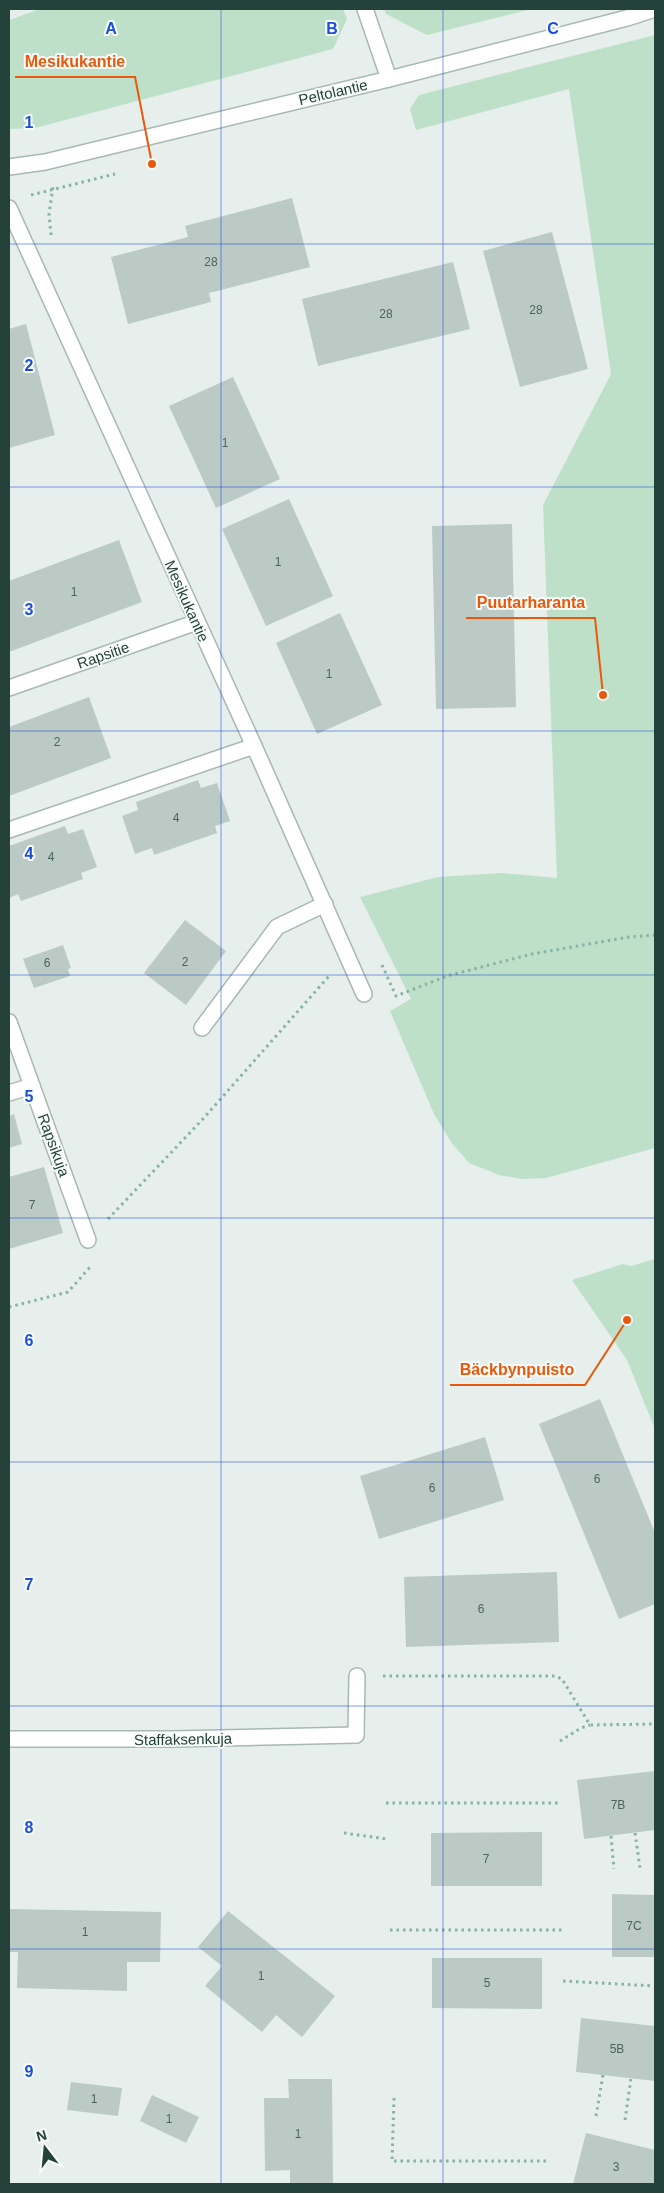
<svg xmlns="http://www.w3.org/2000/svg" width="664" height="2193" font-family="Helvetica,sans-serif">
<style>
.green{fill:#bfe0c8}
.building{fill:#bbcac4}
.lines{fill:none;stroke-linecap:round;stroke-linejoin:round}
.service-casing{stroke:#a8b8b2;stroke-width:18}
.minor-casing{stroke:#a8b8b2;stroke-width:18}
.tertiary-casing{stroke:#a8b8b2;stroke-width:18}
.path{stroke:#86b3a5;stroke-width:3;stroke-dasharray:2.5 4;stroke-linecap:butt}
.service{stroke:#fff;stroke-width:15}
.minor{stroke:#fff;stroke-width:15}
.tertiary{stroke:#fff;stroke-width:15}
.grid{fill:none;stroke:#1d4ed8;stroke-width:1;stroke-opacity:0.55}
.labels{text-anchor:middle;dominant-baseline:central;stroke-width:4;stroke-linejoin:round;paint-order:stroke}
.number-label{font-size:12px;fill:#4a645c}
.street-label{font-size:15px;fill:#24423a;stroke:#f7fbf9}
.grid-label{font-size:16px;text-anchor:middle;font-weight:bold;fill:#1d4ed8;stroke:#f7fbf9;stroke-width:4;stroke-linejoin:round;paint-order:stroke}
.leader{fill:none;stroke:#e8590c;stroke-width:2}
.callout-dot{fill:#e8590c;stroke:#f7fbf9;stroke-width:2}
.callout-label{font-size:16px;text-anchor:middle;font-weight:bold;fill:#e8590c;stroke:#f7fbf9;stroke-width:4;stroke-linejoin:round;paint-order:stroke}
</style>
<rect width="100%" height="100%" fill="#e6efeb"/>
<g class="green">
<path d="M40 9H343L347 19 333 49 35 128 9 129V20Z"/>
<path d="M384 9H532L427 35 386 14Z"/>
<path d="M655 35V1148L546 1178 522 1179 499 1175 469 1163 451 1142 434 1114 390 1011 411 999 360 897 438 877 502 873 557 878 543 505 611 374 569 89 416 130 410 109 419 95Z"/>
<path d="M655 1259V1429L627 1360 572 1280 623 1264 631 1266Z"/>
</g>
<g class="building">
<path d="M292 198 310 267 209 293 211 302 128 324 111 257 188 237 185 226Z"/>
<path d="M552 232 588 369 520 387 483 251Z"/>
<path d="M453 262 470 329 318 366 302 299Z"/>
<path d="M26 324 55 435 9 448V329Z"/>
<path d="M233 377 280 479 216 508 169 406Z"/>
<path d="M289 499 333 596 266 626 222 529Z"/>
<path d="M512 524 516 707 436 709 432 526Z"/>
<path d="M119 540 142 602 9 652V581Z"/>
<path d="M340 613 382 705 317 734 276 643Z"/>
<path d="M89 697 111 758 9 796V727Z"/>
<path d="M198 780 201 788 217 783 230 821 215 826 217 833 154 855 152 848 135 854 122 816 138 810 136 802Z"/>
<path d="M65 826 68 834 83 829 97 867 81 873 83 879 21 901 18 894 9 898V846Z"/>
<path d="M185 920 226 951 186 1005 144 973Z"/>
<path d="M63 945 71 968 68 969 70 976 34 988 23 959Z"/>
<path d="M14 1114 22 1144 9 1148V1116Z"/>
<path d="M44 1167 63 1233 9 1249V1177Z"/>
<path d="M600 1399 655 1533V1604L619 1619 539 1424Z"/>
<path d="M485 1437 504 1500 379 1539 360 1476Z"/>
<path d="M557 1572 559 1642 406 1647 404 1577Z"/>
<path d="M655 1771V1830L584 1839 577 1780Z"/>
<path d="M542 1832V1886H431V1833Z"/>
<path d="M612 1894 655 1895V1957H612Z"/>
<path d="M9 1909 161 1912 160 1962H127V1991L17 1988 18 1952H9Z"/>
<path d="M228 1911 335 1996 302 2037 276 2015 262 2032 205 1986 222 1966 198 1947Z"/>
<path d="M432 1958H542V2009L432 2008Z"/>
<path d="M581 2018 655 2026V2081L576 2072Z"/>
<path d="M288 2079H332L333 2184H290V2170L265 2171 264 2098H289Z"/>
<path d="M71 2082 122 2088 118 2116 67 2110Z"/>
<path d="M152 2095 199 2117 186 2143 140 2121Z"/>
<path d="M586 2133 655 2150V2184H573Z"/>
</g>
<g class="lines">
<g class="service-casing">
<g id="service">
<path d="M9 830 254 746"/>
<path d="M202 1028 277 927 325 904"/>
<path d="M9 1093 32 1086"/>
<path d="M45 1122 88 1240"/>
<path d="M356 1735 357 1676"/>
</g>
</g>
<g class="minor-casing">
<g id="minor">
<path d="M365 9 389 79"/>
<path d="M9 208 254 746 364 994"/>
<path d="M9 688 197 622"/>
<path d="M9 1022 45 1122"/>
<path d="M9 1739H173L356 1735"/>
</g>
</g>
<g class="tertiary-casing">
<path id="tertiary" d="M9 167 45 162 389 79 627 18 655 9"/>
</g>
<g class="path">
<path d="M31 195 115 174"/>
<path d="M51 235 49 214 53 187"/>
<path d="M382 965 396 996 447 976 532 954 629 937 655 935"/>
<path d="M108 1219 202 1120 329 976"/>
<path d="M9 1307 68 1292 92 1265"/>
<path d="M383 1676H555L562 1679 590 1725 655 1724"/>
<path d="M560 1741 581 1728 590 1725"/>
<path d="M386 1803H558"/>
<path d="M344 1833 387 1839"/>
<path d="M635 1833 640 1868"/>
<path d="M611 1836 614 1869"/>
<path d="M390 1930H562"/>
<path d="M563 1981 655 1986"/>
<path d="M394 2098 392 2161H550"/>
<path d="M596 2116 603 2075"/>
<path d="M625 2120 631 2078"/>
</g>
<use href="#service" class="service"/>
<use href="#minor" class="minor"/>
<use href="#tertiary" class="tertiary"/>
</g>
<path class="grid" d="M221 9V2184M443 9V2184M9 244H655M9 487H655M9 731H655M9 975H655M9 1218H655M9 1462H655M9 1706H655M9 1949H655"/>
<g class="labels">
<g class="number-label">
<text x="211" y="262">28</text>
<text x="536" y="310">28</text>
<text x="386" y="314">28</text>
<text x="225" y="443">1</text>
<text x="278" y="562">1</text>
<text x="74" y="592">1</text>
<text x="329" y="674">1</text>
<text x="57" y="742">2</text>
<text x="176" y="818">4</text>
<text x="51" y="857">4</text>
<text x="185" y="962">2</text>
<text x="47" y="963">6</text>
<text x="32" y="1205">7</text>
<text x="597" y="1479">6</text>
<text x="432" y="1488">6</text>
<text x="481" y="1609">6</text>
<text x="618" y="1805">7B</text>
<text x="486" y="1859">7</text>
<text x="634" y="1926">7C</text>
<text x="85" y="1932">1</text>
<text x="261" y="1976">1</text>
<text x="487" y="1983">5</text>
<text x="617" y="2049">5B</text>
<text x="94" y="2099">1</text>
<text x="169" y="2119">1</text>
<text x="298" y="2134">1</text>
<text x="616" y="2167">3</text>
</g>
<g class="street-label">
<text transform="translate(333 92) rotate(-13)">Peltolantie</text>
<text transform="translate(187 601) rotate(66)">Mesikukantie</text>
<text transform="translate(103 655) rotate(-19)">Rapsitie</text>
<text transform="translate(54 1145) rotate(70)">Rapsikuja</text>
<text transform="translate(183 1739) rotate(-1)">Staffaksenkuja</text>
</g>
</g>
<g class="grid-label">
<text x="111" y="34">A</text>
<text x="332" y="34">B</text>
<text x="553" y="34">C</text>
<text x="29" y="128">1</text>
<text x="29" y="371">2</text>
<text x="29" y="615">3</text>
<text x="29" y="859">4</text>
<text x="29" y="1102">5</text>
<text x="29" y="1346">6</text>
<text x="29" y="1590">7</text>
<text x="29" y="1833">8</text>
<text x="29" y="2077">9</text>
</g>
<path class="leader" d="M152 164L135 77H15M603 695L595 618H466M627 1320L585 1385H450"/>
<g class="callout-dot">
<circle cx="152" cy="164" r="5"/>
<circle cx="603" cy="695" r="5"/>
<circle cx="627" cy="1320" r="5"/>
</g>
<g class="callout-label">
<text x="75" y="67">Mesikukantie</text>
<text x="531" y="608">Puutarharanta</text>
<text x="517" y="1375">Bäckbynpuisto</text>
</g>
<rect width="664" height="2193" fill="none" stroke="#24423a" stroke-width="20"/>
<g transform="translate(45 2148) rotate(344)" stroke="#f7fbf9" stroke-width="4" paint-order="stroke">
<path d="M0-4L9 19L0 12L-9 19Z" fill="#24423a"/>
<text y="-8" font-size="14" font-weight="bold" text-anchor="middle" fill="#24423a">N</text>
</g>
</svg>
